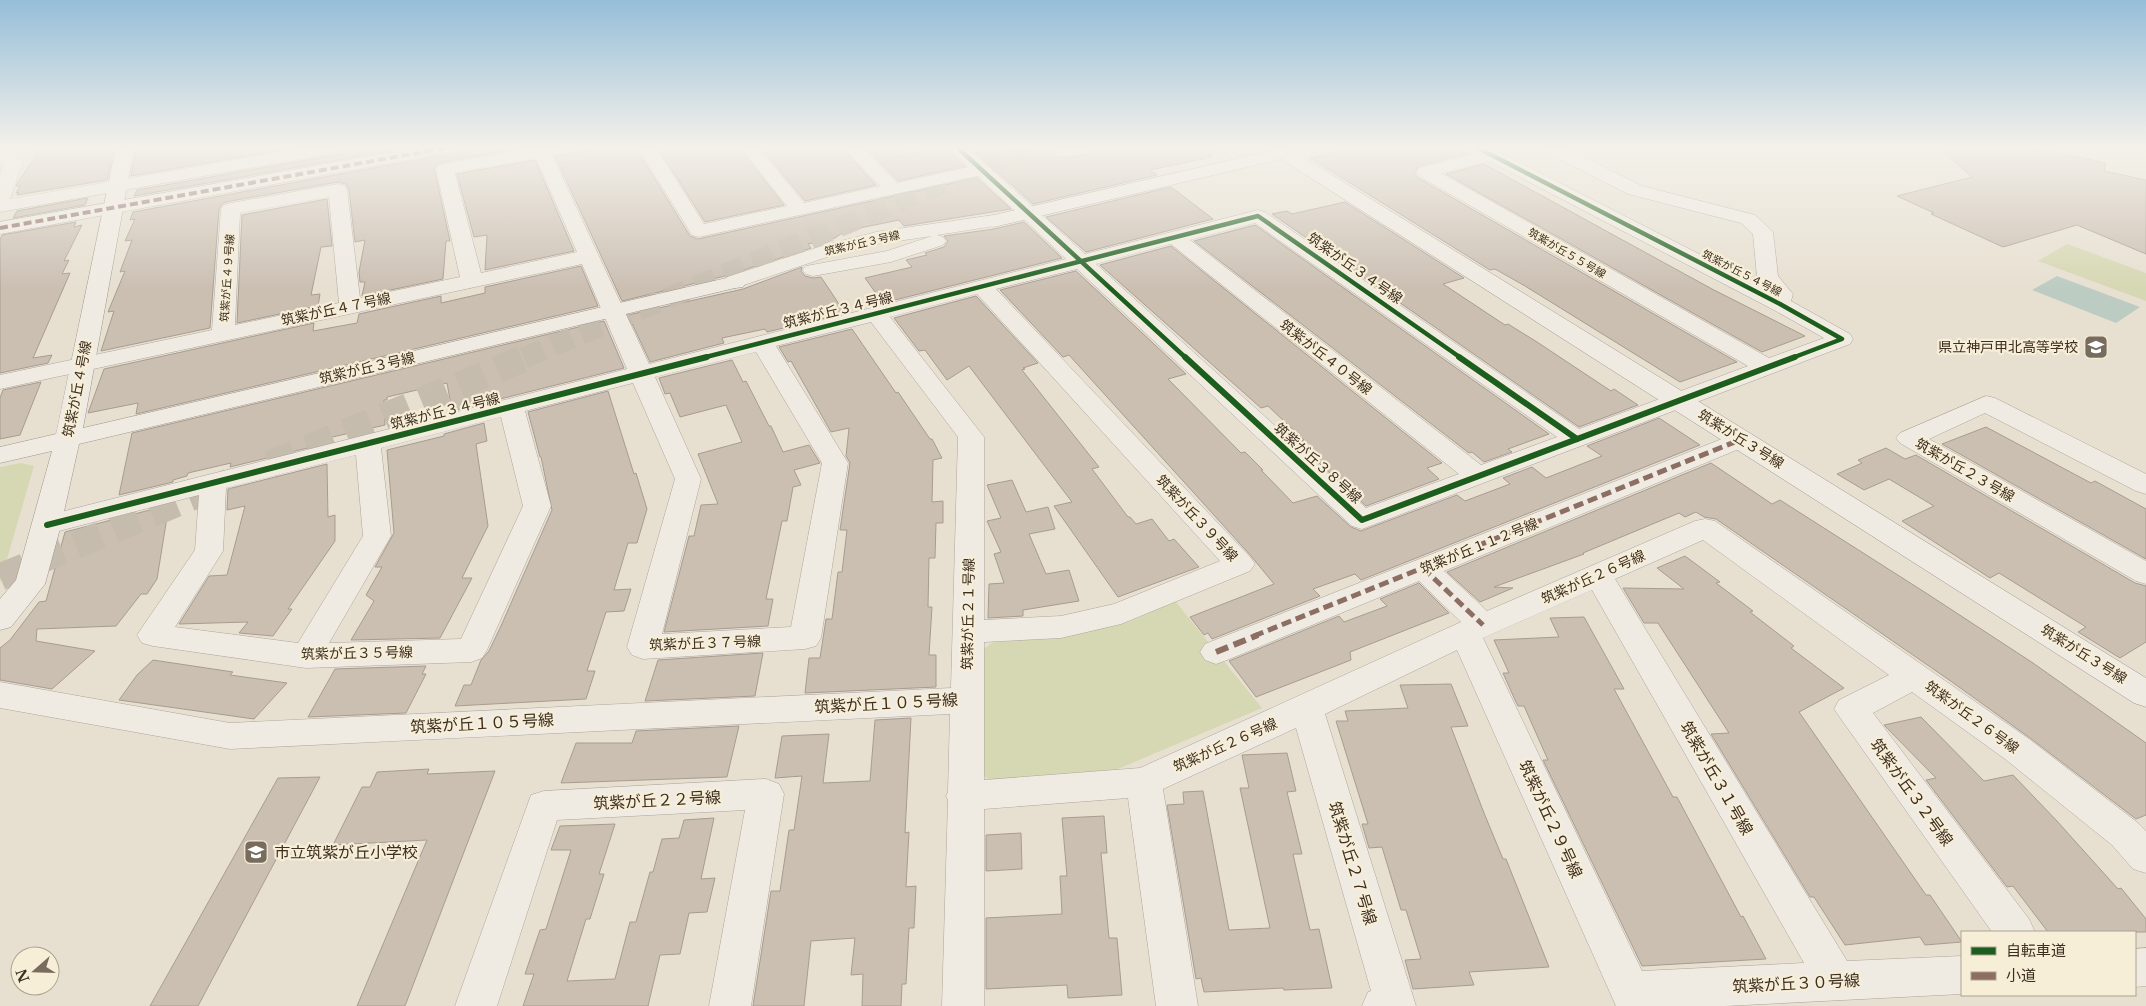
<svg xmlns="http://www.w3.org/2000/svg" width="2146" height="1006" font-family="'Libre Baskerville','Noto Sans JP',serif">
<style>
.green{fill:#d6d7b3}
.water{fill:#bcccc2}
.building{fill:#cbbfb2;stroke:#a89c90}
.lines{fill:none;stroke-linecap:round;stroke-linejoin:round}
.secondary-tunnel-far1{stroke:#c5bcae;stroke-width:21;stroke-dasharray:21 10;stroke-linecap:butt}
.secondary-tunnel{stroke:#c5bcae;stroke-width:27;stroke-dasharray:27 14;stroke-linecap:butt}
.street-casing{stroke:#ada599;stroke-width:1}
.secondary-casing{stroke:#9c958a;stroke-width:1}
.street{fill:#efebe3;fill-rule:evenodd}
.secondary{fill:#efebe3;fill-rule:evenodd}
.quiet-far2{stroke:#8d6e63;stroke-width:4;stroke-dasharray:8 4;stroke-linecap:butt}
.quiet-far1{stroke:#8d6e63;stroke-width:5;stroke-dasharray:10 5;stroke-linecap:butt}
.quiet{stroke:#8d6e63;stroke-width:6;stroke-dasharray:13 6;stroke-linecap:butt}
.cycleway-far1-casing{stroke:#f7eed8;stroke-width:7}
.cycleway-casing{stroke:#f7eed8;stroke-width:9}
.cycleway-far1{stroke:#1b5e20;stroke-width:4.5}
.cycleway{stroke:#1b5e20;stroke-width:6}
.labels{text-anchor:middle;dominant-baseline:central;stroke-width:4.5;stroke-linejoin:round;paint-order:stroke}
.far-street-label{font-size:11px;fill:#3d2e20;stroke:#f7eed8}
.street-label{font-size:14px;fill:#3d2e20;stroke:#f7eed8}
.poi-label{font-size:14px;fill:#3d2e20;stroke:#f7eed8;text-anchor:end}
.near-street-label{font-size:16px;fill:#3d2e20;stroke:#f7eed8}
.near-poi-label{font-size:16px;fill:#3d2e20;stroke:#f7eed8;text-anchor:start}
</style>
<rect width="100%" height="100%" fill="#e7e0d1"/>
<g class="green">
<path d="M2067 244 2146 273V301L2038 261Z"/>
<path d="M21 463 34 466 0 583V467Z"/>
<path d="M1175 601 1262 708 1106 774 995 783 979 773 980 652 993 642 1062 638 1131 621Z"/>
</g>
<path class="water" d="M2057 276 2140 307 2116 323 2032 290Z"/>
<g class="building">
<path d="M41 148H114L107 180 17 195 19 192 16 193 20 186H16L17 184Z"/>
<path d="M136 148H294L131 176Z"/>
<path d="M345 148H406L134 196 137 190 340 154Z"/>
<path d="M483 148H521L439 163 434 168 450 241H446L443 279 362 296 365 282H360L359 272 365 240 355 242 349 190 346 184 338 182 231 201 223 203 219 209 210 328 101 351 114 311 108 312 125 271 120 272 132 240 125 241 135 219 130 220 133 212Z"/>
<path d="M602 148H636L690 236 698 239 977 178 1011 209 904 226 899 220 845 231 835 238 808 244 811 248 725 276 622 301 555 156Z"/>
<path d="M658 148H739L784 205 705 222Z"/>
<path d="M761 148H842L876 185 805 201Z"/>
<path d="M866 148H895L900 155 947 148 964 166 898 181Z"/>
<path d="M971 148H1048L1058 157 1068 158 1090 154 1095 148H1211L1212 157 1150 170 1157 175 1033 204Z"/>
<path d="M1353 148H1455L1466 154 1419 166 1414 173 1418 178 1737 362 1680 382 1525 286 1495 269 1490 270 1310 158Z"/>
<path d="M1939 148H2035L2106 163 2104 171 2146 180V254L2077 225 2003 247 1931 214 1934 213 1897 196 1972 177Z"/>
<path d="M535 160 574 251 485 270 487 235 474 237 457 174Z"/>
<path d="M1484 164 1712 289 1805 336 1762 352 1446 174Z"/>
<path d="M1171 187 1213 219 1086 252 1046 217Z"/>
<path d="M88 198 85 205 13 218 17 211Z"/>
<path d="M327 199 332 246 321 247 311 295 320 294 318 306 237 323 242 215Z"/>
<path d="M1345 202 1464 278 1443 284 1505 325 1508 324 1537 342 1611 391 1614 389 1638 405 1579 427 1272 214 1287 211 1292 214Z"/>
<path d="M76 222 74 227 82 225 64 261 69 260 62 274 70 273 33 358 52 355 48 363 0 373V240L2 235Z"/>
<path d="M1024 222 1062 258 883 303 865 278 912 267 906 260 927 255 925 253 944 247 948 241 944 236 994 229Z"/>
<path d="M1255 225 1549 434 1508 449 1512 452 1484 462 1472 452 1469 453 1194 241Z"/>
<path d="M1171 246 1442 463 1427 468 1439 479 1366 506 1297 443 1304 440 1268 406 1261 408 1100 265Z"/>
<path d="M581 266 598 306 136 414 138 403 88 413 104 369 314 323 313 331 357 323 359 314 441 296V303L485 293V287Z"/>
<path d="M802 267 801 271 805 276 813 278 821 277 843 310 840 311 842 314 767 332 765 329 722 338 724 343 650 362 628 315 743 289Z"/>
<path d="M1076 271 1186 374 1168 379 1241 453 1245 452 1263 470H1261L1293 503 1317 496 1351 527 1361 531 1457 495 1465 501 1510 484 1503 478 1532 467 1546 478 1602 456 1587 446 1659 418 1700 445 1361 580 1355 574 1313 589 1320 596 1212 639 1208 633 1204 635 1190 617 1274 584 1251 556 1069 355 1063 357 1000 290Z"/>
<path d="M976 296 1038 363 1023 368 1025 369 1022 370 1099 467 1092 469 1128 517H1130L1136 524 1152 519 1169 541 1174 539 1199 567 1118 597 1054 506 1072 502 969 366 947 380 925 350 919 351 894 318Z"/>
<path d="M604 321 624 368 452 411 447 383 387 397V400H384L385 425 328 438V443L230 467 231 463 188 473 187 476 173 480V482L119 495 132 433Z"/>
<path d="M852 329 896 393 898 392 930 439H932L942 458 933 460 932 502 943 501V523H936L935 558H929L928 607H932L929 655H936V687L805 693 809 658H820L826 619H832L838 572H842L847 530H840L850 463 846 456 849 428 831 432 791 361 788 362 779 347Z"/>
<path d="M732 360 743 382 746 381 769 426H771L783 452 809 445 820 463 794 470 801 485 793 487 787 521H782L766 599H773L768 626 664 632 689 536H694L701 505 718 504 698 454 742 442 726 405 680 417 670 393 665 394 659 378Z"/>
<path d="M41 382 20 435 0 439V398L3 390Z"/>
<path d="M608 391 634 474 636 473 647 509 637 543H628L614 590 631 589 624 611 606 612 587 671H595L586 699 455 706 464 685H471L481 660 489 651 501 626 552 510 541 457H540L528 412Z"/>
<path d="M484 423 487 441 476 444 488 526 462 578H472L440 638 351 640 374 601 366 595 382 567H375L394 533 387 450 444 436V434Z"/>
<path d="M1986 427 2091 483 2095 481 2146 509V559L1942 444Z"/>
<path d="M1886 448 1905 459 1916 455 2135 583 2146 586V642L2120 658 2078 632 2086 627 1999 573 1990 578 1902 521 1934 506 1889 479 1864 490 1837 474 1862 463 1858 460Z"/>
<path d="M1711 463 1772 504 1780 500 1926 593 2033 663 2146 743V815L2136 819 2030 738 1952 682 1716 519 1704 517 1696 512 1685 517 1679 513 1583 553 1584 554 1494 587 1513 588 1480 602 1447 572Z"/>
<path d="M327 464 328 517 335 515V541L288 609H292L273 636 239 633 248 622 179 624 209 576 227 575 245 506 227 510 228 489Z"/>
<path d="M1012 480 1026 512 1048 507 1055 529 1029 534 1046 574 1069 570 1079 601 1023 610V616L988 618 989 584 1004 583 994 554 1001 552 987 521 1001 518 987 485Z"/>
<path d="M169 505 157 579 147 594H141L116 626 37 629 36 641 95 651 52 689 0 680V648L10 640 39 602 46 601 65 532Z"/>
<path d="M1685 556 1720 582 1716 583 1753 611 1750 612 1794 646 1791 648 1844 688 1799 712 1926 895H1930L1962 942 1925 945 1920 937 1845 945 1814 897H1810L1711 734 1729 733 1658 623H1644L1623 588 1684 589 1657 568Z"/>
<path d="M1419 583 1449 613 1350 652 1351 660 1256 697 1229 661 1339 616 1344 622 1387 606 1380 599Z"/>
<path d="M1584 617 1624 689H1614L1673 797H1677L1741 917 1743 916 1766 959 1642 966 1543 760H1548L1524 706H1518L1515 700 1503 673H1509L1494 640 1559 637 1550 618Z"/>
<path d="M763 653 755 696 645 701 658 660Z"/>
<path d="M153 660 233 672 230 675 287 683 254 719 119 700 137 675Z"/>
<path d="M426 666 422 674H426L406 713 308 717 335 669Z"/>
<path d="M1451 684 1468 726 1451 727 1484 813 1503 859H1506L1549 967 1469 972 1474 985 1413 989 1405 960 1421 959 1406 910H1401L1382 847 1369 848 1362 824H1368L1336 721H1348L1345 711 1408 708 1400 685Z"/>
<path d="M1921 717 1984 781 2013 775 2056 820 2118 889 2121 888 2146 919V932H2048L2013 886 2007 887 1926 780 1936 778 1884 725Z"/>
<path d="M911 718 905 833 909 832 906 887 916 886 914 928H909L906 984H902L901 1006H862L863 974 851 975 855 938 811 941 804 1006H753L771 891H780L789 830H794L802 776 775 778 782 736 829 734 823 783 870 781 875 720Z"/>
<path d="M739 726 727 777 561 783 576 743H632L636 731Z"/>
<path d="M1287 753 1296 791 1287 792 1302 854H1293L1310 930 1319 929 1332 988 1284 990 1283 988 1204 992 1201 978 1196 979 1167 805 1184 804 1183 792 1203 791 1229 930 1270 928 1240 788H1249L1242 755Z"/>
<path d="M429 769 427 774 495 771 405 1006H357L427 840 333 845 362 787H370L377 772Z"/>
<path d="M320 777 198 1006H150L278 778Z"/>
<path d="M1104 816 1107 853H1101L1109 938H1117L1122 995 1068 998 1067 985 986 989V918L1062 914 1060 876H1067L1062 818Z"/>
<path d="M714 818 701 879 715 878 707 912 689 913 680 954 660 955 648 1006H523L534 974H525L540 930 546 929 571 850H551L560 826 615 824 599 874H604L590 919H586L567 981 615 979 630 922H636L650 872H653L662 839 679 838 684 820Z"/>
<path d="M1021 833 1022 869 986 871V835Z"/>
</g>
<g class="lines">
<path class="secondary-tunnel-far1" d="M524 358 1028 148"/>
<g class="secondary-tunnel">
<path d="M270 464 527 357"/>
<path d="M0 577 228 482"/>
</g>
<g class="street-casing">
<g id="street">
<path d="M304 148H343L340 152 334 153 0 212V175L4 164 0 162V150L20 158 23 162 10 199Z"/>
<path d="M416 148H454L451 152 445 153 0 234V222Z"/>
<path d="M531 148H568L565 152 552 155 649 364 1066 259 978 176 699 237 692 235 638 148H656L704 224 787 206 741 148H759L804 203 880 186 844 148H863L897 183 968 167 949 148H968L1085 254 1258 210 1265 212 1579 429 1748 366 1419 176 1416 172 1419 168 1475 154 1469 148H1491L1766 288 1757 277 1753 234 1741 223 1628 194 1545 152 1542 148H1565L1642 186 1755 215 1773 232 1778 276 1793 294 1791 301 1850 334 1853 339 1850 344 1362 529 1352 526 1077 269 996 289 1250 557 1255 564 1250 571 1121 624 1061 638 984 642V780L1140 768 1461 622 1419 581 1227 660 1216 664 1205 660 1200 652 1205 644 1742 431 1751 434 1755 439 1751 444 1444 571 1487 611 1695 521 1705 519 1715 521 2029 739 2138 823 2146 831V873L2133 869 2112 845 2005 759 1912 692 1873 713 2029 919 2035 932H1992L1834 709 1839 700 1889 675 1703 540 1615 579 1847 961 1962 956V994L1725 1006H1616L1457 650 1325 714 1416 1006H1362L1368 992 1371 991 1296 728 1163 789 1198 1006H1156L1128 798 984 809V1006H942L948 800 946 796 948 792 950 714 230 749 0 708V682L230 723 951 688 958 437 871 322 776 346 848 463 821 638 816 646 805 649 643 659 632 655 627 647 675 479 633 383 525 411 551 506 487 650 482 658 471 662 306 668 153 646 142 643 137 635 195 550 199 495 47 534 37 532 33 525 37 518 627 369 582 264 0 389V375L212 330 221 209 224 205 231 203 338 184 345 186 347 190 360 298 460 277 436 169 439 165 445 164ZM536 158 577 252 481 273 455 173ZM1489 161 1772 309 1824 338 1769 358 1441 173ZM329 197 339 303 235 325 240 213ZM1255 223 1557 437 1481 465 1190 240ZM1171 244 1459 474 1366 508 1096 264ZM977 294 1220 561 1114 604 1061 616 984 620V437L890 317ZM756 352 822 463 791 627 662 634 701 479 655 377ZM501 417 523 506 461 639 329 643 391 536 381 448ZM356 455 363 536 298 643 175 627 223 551 226 488ZM1592 590 1804 963 1642 971 1483 638Z"/>
<path d="M1050 148H1093L1090 152C1076 155 1060 162 1050 148Z"/>
<path d="M994 215 1001 217 1004 221 1001 225 937 235 943 237 946 241 943 245 891 262 813 276 806 274 802 270 806 266 887 251 932 236 877 244 836 254 735 288 727 287 724 282 727 277 822 246 876 232Z"/>
<path d="M1986 396 1995 398 2146 474V494L2136 491 1985 413 1929 439 2146 561V584L2136 581 1900 443 1896 438 1900 433Z"/>
<path d="M766 779 779 784 784 794 751 1006H709L745 810 557 820 497 1006H455L531 795 544 791Z"/>
<path d="M2146 948V986L2135 987V949Z"/>
</g>
</g>
<g class="secondary-casing">
<g id="secondary">
<path d="M116 148H134L83 428 735 276 743 277 746 282 743 287 735 288 79 444 61 525 45 584 11 627 0 630V599L16 580 52 451 0 463V447L56 434Z"/>
<path d="M1283 148 1290 149 2146 678V707L2134 703 1281 159 994 227 987 225 984 221 987 217 994 215Z"/>
</g>
</g>
<use href="#street" class="street"/>
<use href="#secondary" class="secondary"/>
<path class="quiet-far2" d="M0 228 445 148"/>
<g class="quiet-far1">
<path d="M1423 568 1483 625"/>
<path d="M1254 636 1742 439"/>
</g>
<path class="quiet" d="M1216 652 1258 635"/>
<g class="cycleway-far1-casing">
<g id="cycleway-far1">
<path d="M958 148 1186 358"/>
<path d="M1478 148 1780 304 1842 339 1792 358"/>
<path d="M702 358 1258 216 1461 358"/>
</g>
</g>
<g class="cycleway-casing">
<g id="cycleway">
<path d="M1185 357 1362 520 1795 357"/>
<path d="M1459 357 1577 439"/>
<path d="M47 525 707 357"/>
</g>
</g>
<use href="#cycleway-far1" class="cycleway-far1"/>
<use href="#cycleway" class="cycleway"/>
</g>
<linearGradient id="sky" x2="0" y2="1"><stop stop-color="#96bed9"/><stop offset="0.51" stop-color="#f4f1ea"/><stop offset="1" stop-color="#f4f1ea" stop-opacity="0"/></linearGradient>
<rect width="2146" height="289" fill="url(#sky)"/>
<defs>
<g id="school-square" transform="scale(1.25)"><rect x="-9" y="-9" width="18" height="18" rx="4" fill="#786c5e" stroke="#f7eed8"/><path d="M0-5L7-2L0 1L-7-2ZM-4 1L0 2.5L4 1V4Q0 6-4 4Z" fill="#fff"/></g>
</defs>
<g fill-rule="evenodd">
<use href="#school-square" x="2096" y="347"/>
<use href="#school-square" x="256" y="852"/>
</g>
<g class="labels">
<g class="far-street-label">
<text transform="translate(862 243) rotate(-13)">筑紫が丘３号線</text>
<text transform="translate(1567 253) rotate(30)">筑紫が丘５５号線</text>
<text transform="translate(1742 273) rotate(27)">筑紫が丘５４号線</text>
<text transform="translate(227 278) rotate(-86)">筑紫が丘４９号線</text>
</g>
<g class="street-label">
<text transform="translate(1355 268) rotate(35)">筑紫が丘３４号線</text>
<text transform="translate(336 309) rotate(-12)">筑紫が丘４７号線</text>
<text transform="translate(838 310) rotate(-14)">筑紫が丘３４号線</text>
<text transform="translate(1326 357) rotate(38)">筑紫が丘４０号線</text>
<text transform="translate(367 368) rotate(-13)">筑紫が丘３号線</text>
<text transform="translate(77 389) rotate(-79)">筑紫が丘４号線</text>
<text transform="translate(445 411) rotate(-14)">筑紫が丘３４号線</text>
<text transform="translate(1741 439) rotate(32)">筑紫が丘３号線</text>
<text transform="translate(1318 463) rotate(42)">筑紫が丘３８号線</text>
<text transform="translate(1965 470) rotate(30)">筑紫が丘２３号線</text>
<text transform="translate(1197 518) rotate(47)">筑紫が丘３９号線</text>
<text transform="translate(1479 546) rotate(-22)">筑紫が丘１１２号線</text>
<text transform="translate(1593 577) rotate(-24)">筑紫が丘２６号線</text>
<text transform="translate(968 614) rotate(-89)">筑紫が丘２１号線</text>
<text transform="translate(705 643) rotate(-2)">筑紫が丘３７号線</text>
<text transform="translate(357 653) rotate(-1)">筑紫が丘３５号線</text>
<text transform="translate(2084 654) rotate(32)">筑紫が丘３号線</text>
<text transform="translate(1972 717) rotate(36)">筑紫が丘２６号線</text>
<text transform="translate(1225 745) rotate(-24)">筑紫が丘２６号線</text>
</g>
<g class="poi-label">
<text x="2078" y="347">県立神戸甲北高等学校</text>
</g>
<g class="near-street-label">
<text transform="translate(886 703) rotate(-3)">筑紫が丘１０５号線</text>
<text transform="translate(482 723) rotate(-3)">筑紫が丘１０５号線</text>
<text transform="translate(1717 778) rotate(60)">筑紫が丘３１号線</text>
<text transform="translate(1912 792) rotate(54)">筑紫が丘３２号線</text>
<text transform="translate(657 800) rotate(-3)">筑紫が丘２２号線</text>
<text transform="translate(1551 819) rotate(65)">筑紫が丘２９号線</text>
<text transform="translate(1353 863) rotate(73)">筑紫が丘２７号線</text>
<text transform="translate(1796 983) rotate(-3)">筑紫が丘３０号線</text>
</g>
<g class="near-poi-label">
<text x="274" y="852">市立筑紫が丘小学校</text>
</g>
</g>
<rect x="1961" y="931" width="175" height="65" fill="#f7eed8" stroke="#ada18e"/>
<rect x="1971" y="947" width="25" height="8" fill="#1b5e20" stroke="#ada18e"/>
<text x="2006" y="956" font-size="15" fill="#3d2e20">自転車道</text>
<rect x="1971" y="972" width="25" height="8" fill="#8d6e63" stroke="#ada18e"/>
<text x="2006" y="981" font-size="15" fill="#3d2e20">小道</text>
<g transform="translate(35 971) rotate(250)"><circle r="24" fill="#f7eed8" stroke="#ada18e"/>
<path d="M0-4L9 19L0 12L-9 19Z" fill="#786c5e"/>
<text y="-8" font-size="14" font-weight="bold" text-anchor="middle" fill="#3d2e20">N</text>
</g>
</svg>
